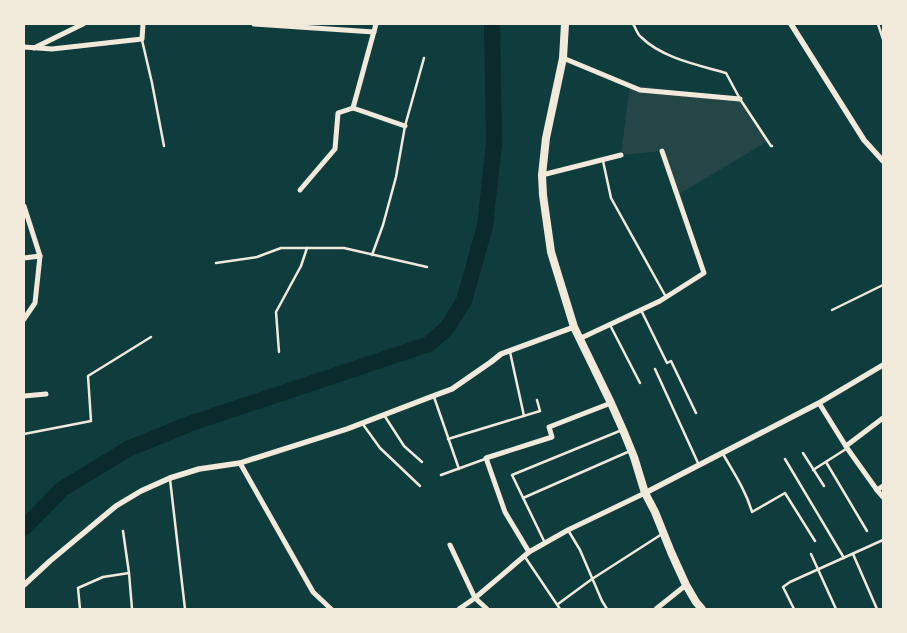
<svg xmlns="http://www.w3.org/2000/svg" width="907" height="633" font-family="'Exo 2',sans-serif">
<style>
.green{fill:#244646}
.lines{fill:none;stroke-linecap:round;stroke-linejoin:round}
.river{stroke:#0a2a2b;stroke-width:16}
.service{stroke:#f1e9da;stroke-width:2.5}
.minor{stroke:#f1e9da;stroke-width:5}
.tertiary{stroke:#f1e9da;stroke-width:5.5}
.primary{stroke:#f1e9da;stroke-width:8}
</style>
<rect width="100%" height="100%" fill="#0f3d3e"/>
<path class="green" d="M630 85 740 99 768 141 679 194 662 151 621 155Z"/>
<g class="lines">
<path class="river" d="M24 528 62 489 128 449 189 424 429 344 447 328 464 301 485 226 494 144 492 24"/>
<g class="service">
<path d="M633 24C636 28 637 34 641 37 662 58 698 65 726 73L740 99 771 146H772"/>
<path d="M878 24 883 39"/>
<path d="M142 40 152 83 164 146"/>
<path d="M603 161 611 198 666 297"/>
<path d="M372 255 383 225 396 177 405 126 424 58"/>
<path d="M216 263 257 257 281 248H344L427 267"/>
<path d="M641 310 667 363 671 361 696 413"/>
<path d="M832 310 883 285"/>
<path d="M610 325 640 383"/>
<path d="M279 352 276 312 301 266 307 248"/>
<path d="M510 352 524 416"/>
<path d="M655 369 698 463"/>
<path d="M434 397 459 469"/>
<path d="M384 415 404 446 422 462"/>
<path d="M362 423 380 448 420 486"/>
<path d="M24 434 91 421 88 376 151 337"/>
<path d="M448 439 540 411 537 400"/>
<path d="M803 453 824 486"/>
<path d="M723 454C734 473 746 491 752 512L785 493 815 541"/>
<path d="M785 459 844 558"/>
<path d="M826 462 867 531"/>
<path d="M813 470 846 449"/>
<path d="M441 475 485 459"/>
<path d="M170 479 185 609"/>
<path d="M523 498 630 451"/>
<path d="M568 530 580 550 602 601 607 609"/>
<path d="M123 531 129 573 132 609"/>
<path d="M545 543 512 475 622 430"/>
<path d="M811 554 836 609"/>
<path d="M853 554 877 609"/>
<path d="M525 557 560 609"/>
<path d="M558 604 592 579 662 534"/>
<path d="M80 609 78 588 103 577 129 573"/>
<path d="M794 609 783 587 790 582 883 540"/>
</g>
<g class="minor">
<path d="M254 24 374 32"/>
<path d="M24 47 52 49 142 39 143 24"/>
<path d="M34 48 83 24"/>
<path d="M563 58 640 90 740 99"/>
<path d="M353 108 376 24"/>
<path d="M542 175 621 155"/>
<path d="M300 190 335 149 338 113 353 108 405 126"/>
<path d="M24 206 40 256 35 303 24 319"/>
<path d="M24 258 40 256"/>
<path d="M579 339 660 301 704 273 662 151"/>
<path d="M24 396 46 394"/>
<path d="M819 403 847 448 877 490 883 497"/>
<path d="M846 446 883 418"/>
<path d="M240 463 313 592 331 609"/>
<path d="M877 490 883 486"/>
<path d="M450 545 475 598 487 609"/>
<path d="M529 552 505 512 486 458 552 437 549 427 611 403"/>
<path d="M459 609 475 598 529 552 568 530 645 493"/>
<path d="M656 609 686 585"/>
</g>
<g class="tertiary">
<path d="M791 24 864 140 883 161"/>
<path d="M645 493 819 403 883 365"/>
<path d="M24 585 50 561 116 506 141 491 170 478 199 469 240 463 347 429 433 396 452 389 491 362 501 354 574 327"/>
</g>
<path class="primary" d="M565 24 563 58 546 138 542 175 543 195 551 252 574 327 611 403 623 430 634 457 645 493 655 512 671 552 686 585 696 602 702 609"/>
</g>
<rect width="907" height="633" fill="none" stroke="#f1e9da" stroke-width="50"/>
</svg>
